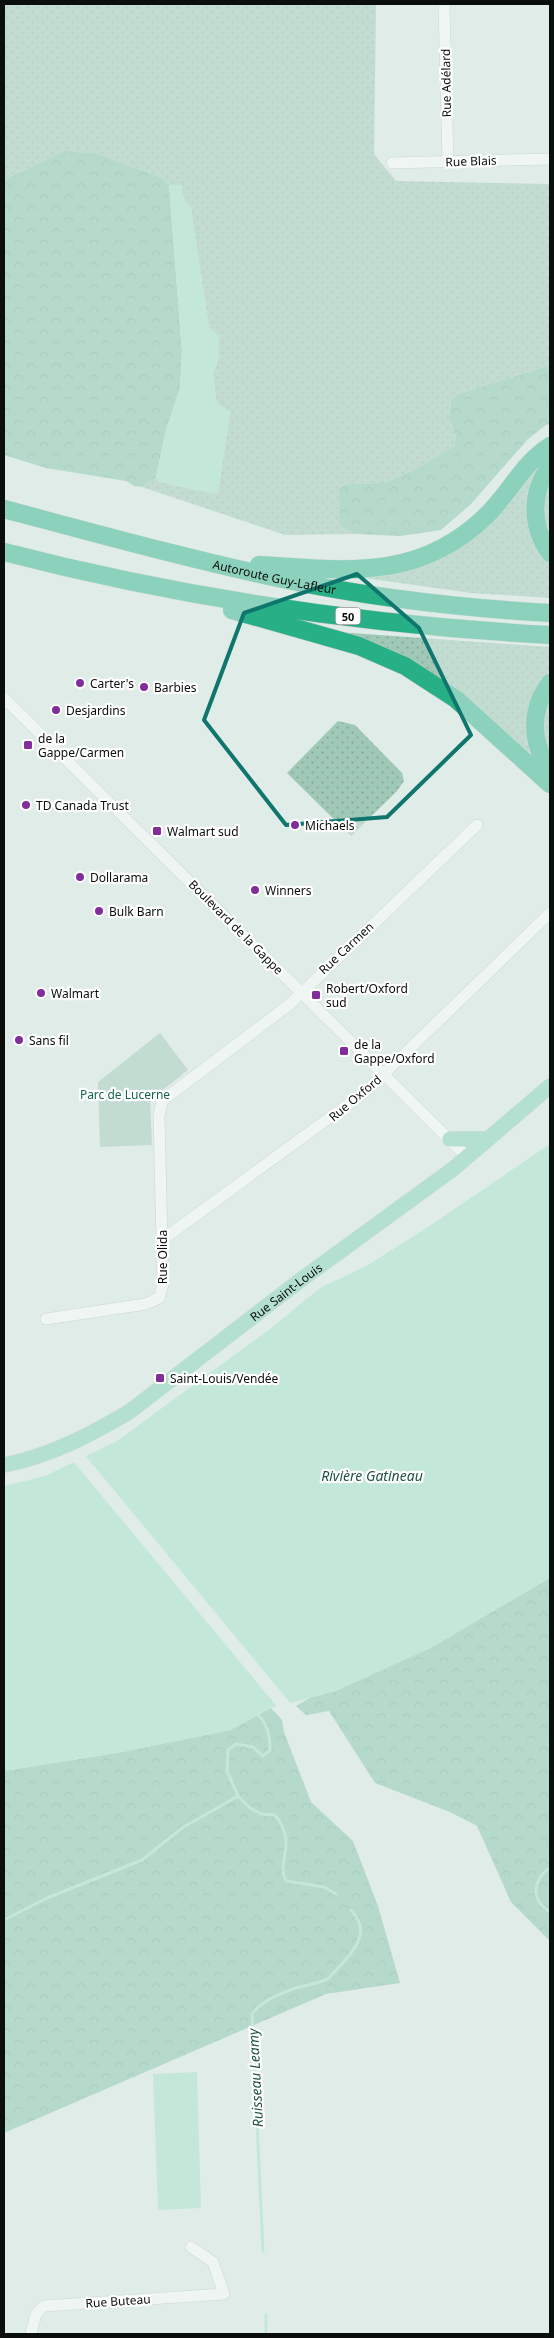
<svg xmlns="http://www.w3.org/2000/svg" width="554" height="2338" font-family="'Noto Sans',sans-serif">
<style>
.grass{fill:url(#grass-dots)}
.forest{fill:url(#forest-crowns)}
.green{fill:#9fc8b6}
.water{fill:#9fe2c7}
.pier{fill:#e0ece7}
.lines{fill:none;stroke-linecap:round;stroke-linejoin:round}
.stream{stroke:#9fe2c7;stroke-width:3}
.minor-casing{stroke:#b4bfba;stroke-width:12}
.major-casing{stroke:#c9caca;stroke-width:16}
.highway-casing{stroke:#c9caca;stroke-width:19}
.minor{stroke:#fff;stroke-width:11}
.major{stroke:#7dd0b6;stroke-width:15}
.highway{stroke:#27b086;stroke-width:18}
.marked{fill:none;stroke:#0f766e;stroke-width:4;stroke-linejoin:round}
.poi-dot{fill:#822d9c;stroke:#fff;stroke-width:2}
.labels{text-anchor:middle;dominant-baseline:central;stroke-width:4.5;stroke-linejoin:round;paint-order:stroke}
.shield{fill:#fff;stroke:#545655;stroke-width:1}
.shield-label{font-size:11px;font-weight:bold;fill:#0a0e0c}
.street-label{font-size:12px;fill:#0a0e0c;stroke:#fff}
.poi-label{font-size:12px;fill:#0a0e0c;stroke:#fff;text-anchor:start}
.park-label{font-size:12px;fill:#12664c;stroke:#fff}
.water-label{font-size:14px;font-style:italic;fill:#1e5340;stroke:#fff}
</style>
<defs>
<pattern id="grass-dots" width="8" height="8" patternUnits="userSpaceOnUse" patternTransform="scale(1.25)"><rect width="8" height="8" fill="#9fc8b6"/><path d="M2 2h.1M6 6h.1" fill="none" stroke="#88ab9b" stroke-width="1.8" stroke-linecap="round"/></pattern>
<pattern id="forest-crowns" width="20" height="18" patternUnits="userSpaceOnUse" patternTransform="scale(1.25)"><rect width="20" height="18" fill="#80c3a8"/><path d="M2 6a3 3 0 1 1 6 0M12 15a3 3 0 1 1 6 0" fill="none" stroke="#6da68f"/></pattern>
</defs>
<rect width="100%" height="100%" fill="#e0ece7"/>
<g class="grass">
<path d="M4 4H376L374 154 396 181 550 184V365L459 394 451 400 449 418 456 436 454 446 421 466 385 483 345 484 340 527 357 534 285 535 142 487 156 477 160 482 215 494 218 492 230 412 219 405 216 400 213 374 219 357 209 328 191 209 184 200 181 185H169L162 178 95 153 64 151 4 180Z"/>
<path d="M550 449V459L527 510 531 538 550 562V598L471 593 357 577 418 564Z"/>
<path d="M550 486V534C544 517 539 502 550 486Z"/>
<path d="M337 632 550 647V671L538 687 527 713V736L531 748 528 756 516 741 441 679Z"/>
<path d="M550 694V760L538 717Z"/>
<path d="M338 721 355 725 402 773 404 781 397 791 351 836 287 773Z"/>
</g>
<g class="forest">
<path d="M64 151 95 153 162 178 169 185 182 351 180 388 166 430 156 477 142 487 134 486 126 481 46 468 4 455V180Z"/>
<path d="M550 365V424L546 425 528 439 470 505 441 530 400 536 357 534 340 527 339 490 345 484 385 483 421 466 454 446 456 436 449 418 451 400 459 394Z"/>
<path d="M550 1578V1941L511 1902 477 1826 450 1812 375 1783 329 1711 306 1715 296 1706 311 1697 336 1691 495 1609Z"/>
<path d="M271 1708 282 1720 284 1732 311 1802 353 1841 378 1906 400 1983 326 1994 4 2133V1771L122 1752 230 1730Z"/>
</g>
<path class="green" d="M160 1033 188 1070 150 1100 152 1145 100 1147 98 1082Z"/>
<g class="water">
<path d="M169 185H181L184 200 191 209 209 327 219 336V357L213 374 216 400 219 405 230 411 218 492 215 494 160 482 156 477 166 430 180 388 182 351Z"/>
<path d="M550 1144V1578L431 1648 336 1691 271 1708 230 1730 122 1752 4 1771V1486L45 1476 117 1441 270 1329 320 1288 368 1265 425 1229Z"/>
<path d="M197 2072 201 2208 158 2210 153 2074Z"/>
</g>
<path class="pier" d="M84 1454 292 1705 279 1709 72 1460Z"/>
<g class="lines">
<g class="stream">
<path d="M258 1715C268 1724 270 1738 270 1750L263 1756 253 1747 236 1744 228 1750 227 1771 238 1796 250 1808 261 1814 275 1815C299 1845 275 1860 286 1881L324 1887 336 1894"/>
<path d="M550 1868C540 1873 532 1889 538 1900 540 1905 546 1909 550 1912"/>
<path d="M4 1920 47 1898 142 1860 182 1828 238 1796"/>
<path d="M263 2251 252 2014C260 2001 284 1992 299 1987 309 1984 319 1984 329 1978 346 1958 376 1936 351 1910"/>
<path d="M266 2315V2334"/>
</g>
<g class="minor-casing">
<g id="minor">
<path d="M444 4 448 162"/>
<path d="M392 163 550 159"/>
<path d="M4 698 467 1157"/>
<path d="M162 1240 366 1091 550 913"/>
<path d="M46 1319 146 1304 159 1298 163 1285 159 1116 162 1101 290 1004 477 825"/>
<path d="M31 2334 36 2314 44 2306 224 2294 213 2262 191 2247"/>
</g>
</g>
<g class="major-casing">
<g id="major">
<path d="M450 1139H488"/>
<path id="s1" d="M4 1465C50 1456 88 1436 129 1412L302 1279 453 1169 550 1086"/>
</g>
</g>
<g class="highway-casing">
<g id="highway">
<path d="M550 466C530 493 531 527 550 553"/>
<path id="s2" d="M4 509C98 534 192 560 287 580 374 598 462 608 550 613"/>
<path d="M4 552C182 598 366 625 550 635"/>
<path d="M259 565C345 570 418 582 486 516 509 494 523 463 550 446"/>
<path d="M232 610 359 646 405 666 456 699 550 784"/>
<path d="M550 683C530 709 530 743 550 769"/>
</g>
</g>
<use href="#minor" class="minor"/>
<use href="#major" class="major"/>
<use href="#highway" class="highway"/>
</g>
<path d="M0 0H554V2338H0ZM357 574 419 628 471 735 387 817 286 825 204 720 244 613Z" fill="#e0ece7" fill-opacity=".55" fill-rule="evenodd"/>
<path class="marked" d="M357 574 419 628 471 735 387 817 286 825 204 720 244 613Z"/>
<g class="poi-dot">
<circle cx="80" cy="683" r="5"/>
<circle cx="144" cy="687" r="5"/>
<circle cx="56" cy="710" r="5"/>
<rect x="23" y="740" width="10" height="10" rx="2.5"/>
<circle cx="26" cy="805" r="5"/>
<circle cx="295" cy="825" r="5"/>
<rect x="152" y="826" width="10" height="10" rx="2.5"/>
<circle cx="80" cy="877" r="5"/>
<circle cx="255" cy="890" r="5"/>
<circle cx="99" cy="911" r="5"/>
<circle cx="41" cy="993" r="5"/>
<rect x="311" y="990" width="10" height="10" rx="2.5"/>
<circle cx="19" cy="1040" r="5"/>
<rect x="339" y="1046" width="10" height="10" rx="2.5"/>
<rect x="155" y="1373" width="10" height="10" rx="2.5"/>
</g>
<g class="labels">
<rect class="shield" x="335.5" y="607.5" width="25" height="17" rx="4"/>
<g class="shield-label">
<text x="348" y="616">50</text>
</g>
<g class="street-label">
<text transform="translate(446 83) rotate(-91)">Rue Adélard</text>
<text transform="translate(471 161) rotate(-2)">Rue Blais</text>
<text stroke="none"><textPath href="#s2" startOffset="279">Autoroute Guy-Lafleur</textPath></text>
<text transform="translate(236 927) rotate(45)">Boulevard de la Gappe</text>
<text transform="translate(346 948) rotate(-43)">Rue Carmen</text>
<text transform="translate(355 1098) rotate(-40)">Rue Oxford</text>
<text transform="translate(162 1257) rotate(-90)">Rue Olida</text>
<text stroke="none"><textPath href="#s1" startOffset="334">Rue Saint-Louis</textPath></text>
<text transform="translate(118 2301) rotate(-4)">Rue Buteau</text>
</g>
<g class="poi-label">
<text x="90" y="683">Carter's</text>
<text x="154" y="687">Barbies</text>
<text x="66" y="710">Desjardins</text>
<text x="38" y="738">de la<tspan x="38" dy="14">Gappe/Carmen</tspan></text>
<text x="36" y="805">TD Canada Trust</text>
<text x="305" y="825">Michaels</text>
<text x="167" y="831">Walmart sud</text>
<text x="90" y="877">Dollarama</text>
<text x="265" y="890">Winners</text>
<text x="109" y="911">Bulk Barn</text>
<text x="326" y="988">Robert/Oxford<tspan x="326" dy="14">sud</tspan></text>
<text x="51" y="993">Walmart</text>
<text x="29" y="1040">Sans fil</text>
<text x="354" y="1044">de la<tspan x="354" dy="14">Gappe/Oxford</tspan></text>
<text x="170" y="1378">Saint-Louis/Vendée</text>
</g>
<g class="park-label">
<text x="125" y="1094">Parc de Lucerne</text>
</g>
<g class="water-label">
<text x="372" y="1475">Rivière Gatineau</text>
<text transform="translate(255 2078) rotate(-93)">Ruisseau Leamy</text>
</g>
</g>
<rect width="554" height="2338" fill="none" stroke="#0a0e0c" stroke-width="10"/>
</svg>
